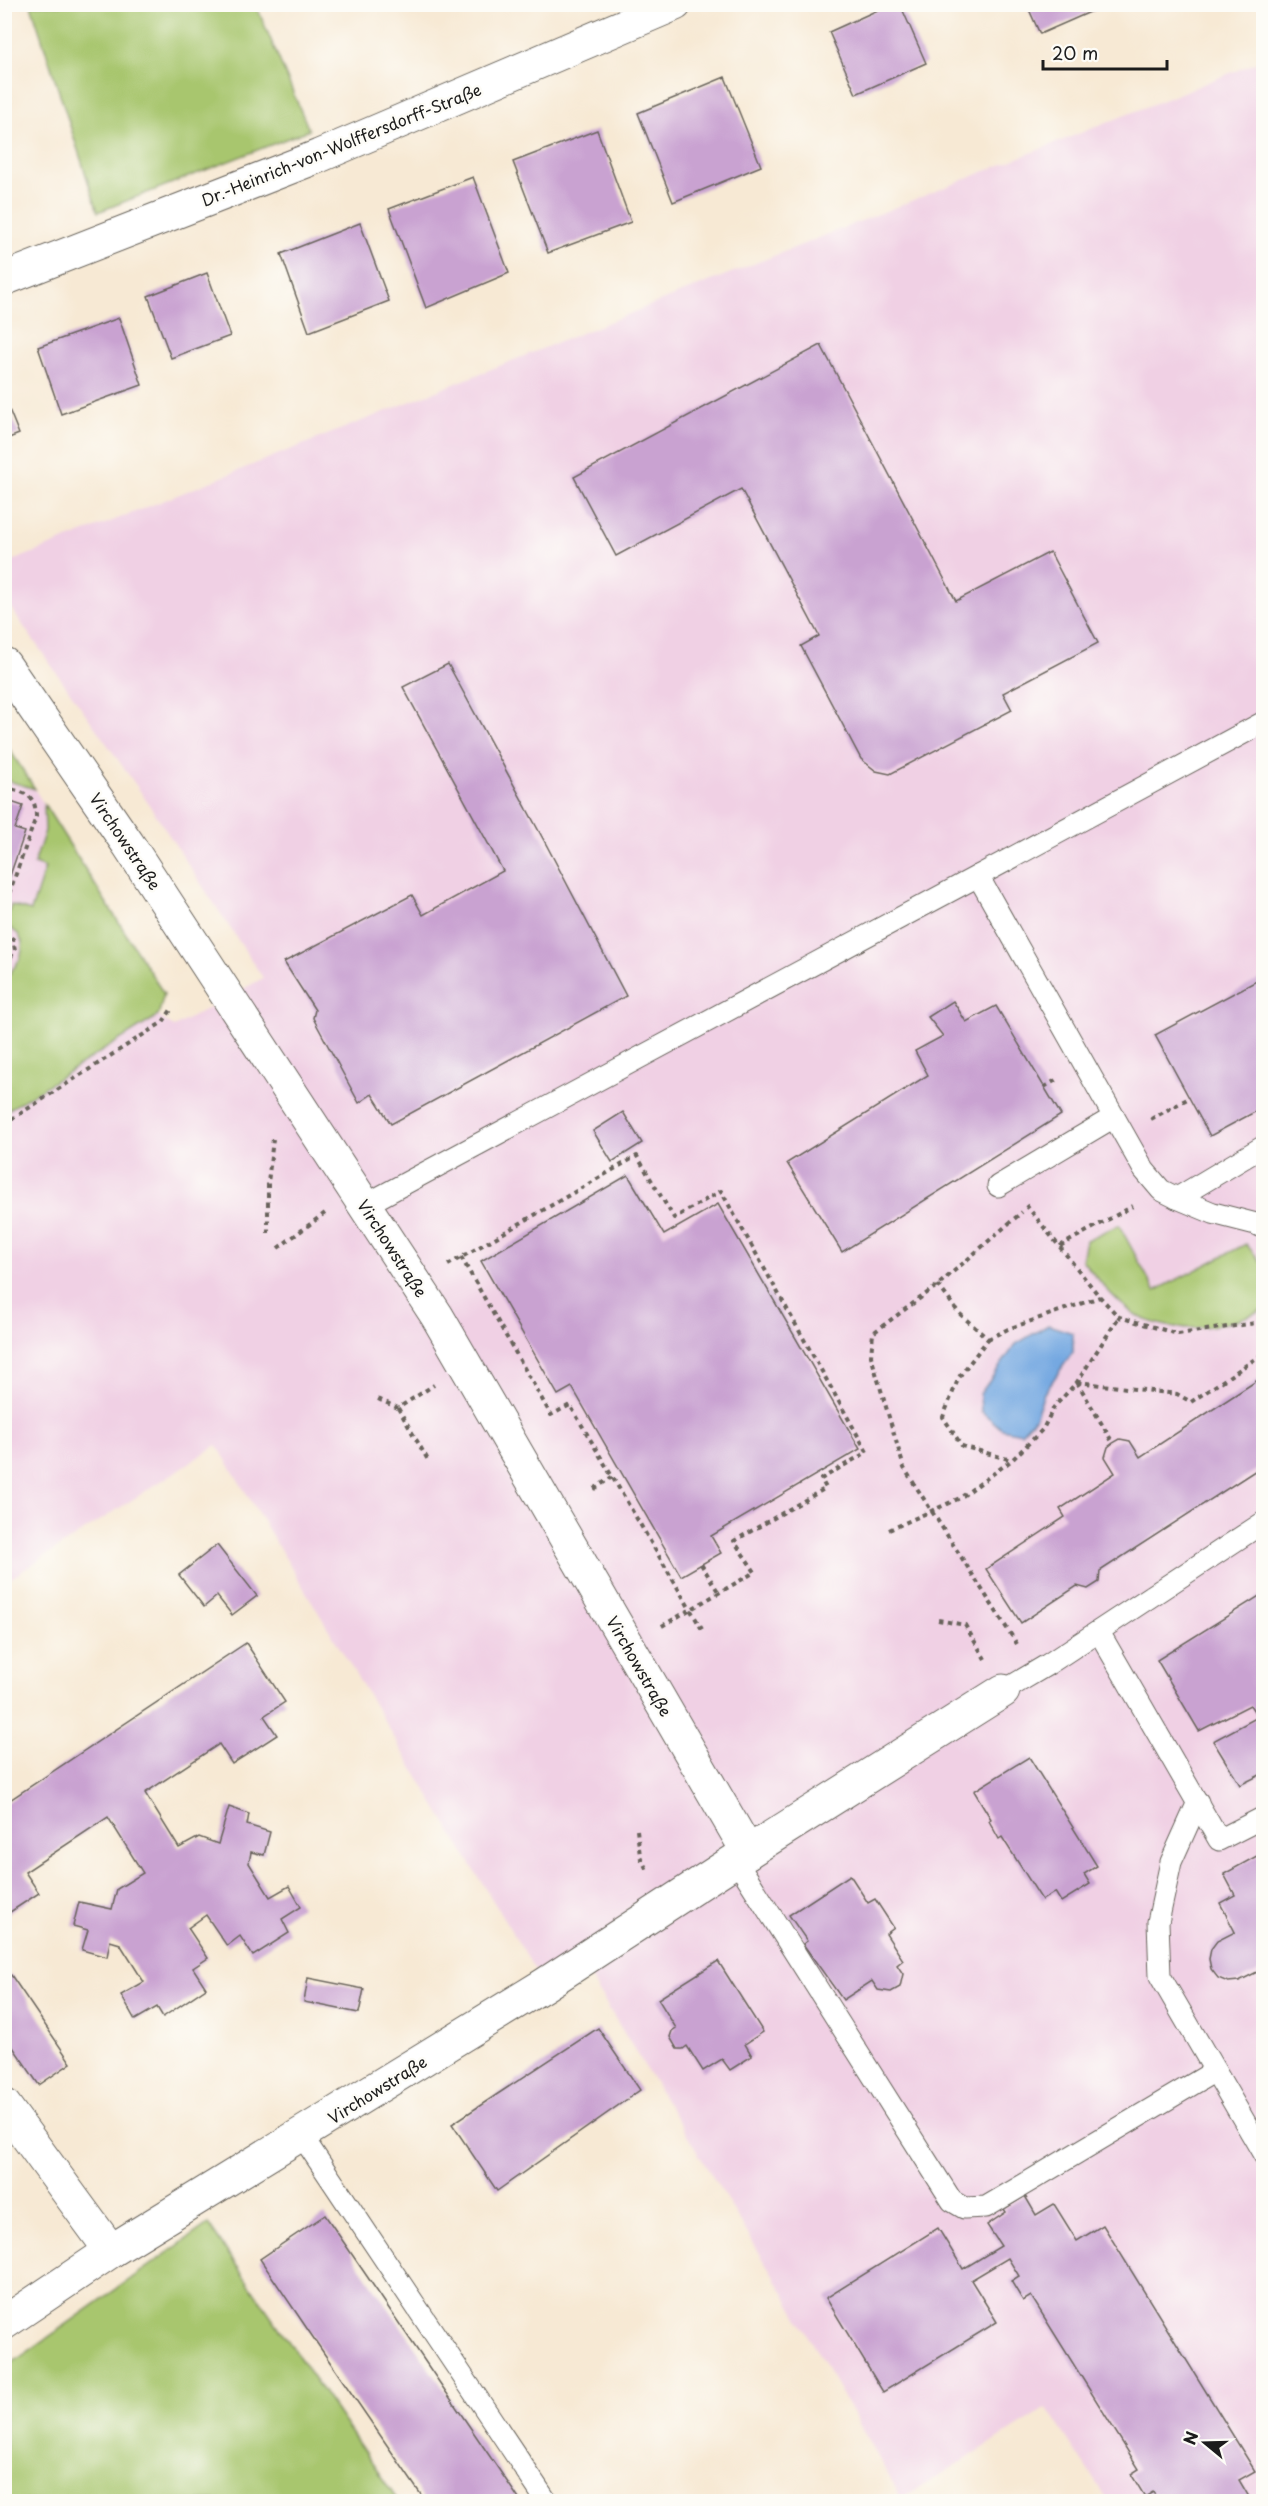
<svg xmlns="http://www.w3.org/2000/svg" width="1268" height="2506" font-family="'Playpen Sans',sans-serif">
<style>
.built{fill:#f0d0e4}
.green{fill:#a8c66e;stroke:#627145;stroke-width:1.5}
.water{fill:#74a8e1;stroke:#48627e;stroke-width:1.5}
.building{fill:#c9a2d1}
.lines{fill:none;stroke-linecap:round;stroke-linejoin:round}
.service-casing{stroke:#69645c;stroke-width:23}
.minor-casing{stroke:#69645c;stroke-width:35}
.path{stroke:#69645c;stroke-width:4;stroke-dasharray:4.5 4.5;stroke-linecap:butt}
.service{stroke:#fff;stroke-width:21}
.minor{stroke:#fff;stroke-width:33}
.labels{text-anchor:middle;dominant-baseline:central;stroke-width:5;stroke-linejoin:round;paint-order:stroke}
.street-label{font-size:16px;fill:#1c1c1c;stroke:#fdfcf7}
</style>
<rect width="100%" height="100%" fill="#fdfcf7"/>
<filter id="ink" filterUnits="userSpaceOnUse"><feTurbulence type="fractalNoise" baseFrequency=".0167" numOctaves="2"/><feDisplacementMap in="SourceGraphic" scale="12" xChannelSelector="R" yChannelSelector="G"/><feConvolveMatrix kernelMatrix="1 2 1 2 8 2 1 2 1" color-interpolation-filters="sRGB"/></filter>
<filter id="wash" filterUnits="userSpaceOnUse"><feTurbulence type="fractalNoise" baseFrequency=".008" numOctaves="4" result="noise"/><feDisplacementMap in="SourceGraphic" scale="24" xChannelSelector="R" yChannelSelector="G"/><feGaussianBlur stdDeviation="1.35" result="paint"/><feColorMatrix in="noise" values="0 0 0 0 0 0 0 0 0 0 0 0 0 0 0 0 0 1.4 0 .05"/><feComposite in="paint" operator="in"/></filter>
<g filter="url(#wash)">
<rect width="100%" height="100%" fill="#f7e9d4"/>
<path class="built" d="M1263 60V2501H1108L1047 2408 902 2499 781 2288 581 1963 544 1985 217 1445 5 1582 4 712 11 721 6 744 164 994 158 1016 174 1027 263 978 138 788 5 600V564Z"/>
<g class="green">
<path d="M31 5H256L309 130 98 212Z"/>
<path d="M5 744H6L35 789 5 780Z"/>
<path d="M44 804 164 994 158 1016 5 1112V980L20 959 22 950V942L18 934 5 924 11 905 31 911 45 868 34 864 45 831Z"/>
<path d="M1119 1225 1155 1291 1246 1244 1263 1264V1309C1229 1327 1185 1335 1146 1320 1123 1311 1098 1280 1082 1260L1086 1240Z"/>
<path d="M208 2224 398 2501H5V2368Z"/>
</g>
<path class="water" d="M1048 1325 1073 1333V1352L1044 1393 1035 1418 1021 1433 1002 1429 981 1411 980 1394 1016 1344Z"/>
<g id="blocks">
<g class="building">
<path d="M891 4H900L926 63 856 94 829 32Z"/>
<path d="M1027 5H1106L1040 34Z"/>
<path d="M725 77 761 166 673 202 638 113Z"/>
<path d="M597 130 631 222 548 253 513 162Z"/>
<path d="M473 177 509 273 426 308 389 209Z"/>
<path d="M360 223 389 301 309 332 281 254Z"/>
<path d="M207 273 230 336 171 358 148 296Z"/>
<path d="M119 318 142 385 61 414 38 347Z"/>
<path d="M821 345 956 601 1050 552 1098 643 1003 693 1012 710 890 774 876 771 861 759 801 646 819 636 741 489 616 556 574 477Z"/>
<path d="M4 397 19 434 4 440Z"/>
<path d="M448 664 547 846 626 996 391 1124 372 1094 359 1103 313 1018 315 1010 284 962 412 895 423 915 503 871 403 687Z"/>
<path d="M5 800 23 806 15 829 25 832 5 890Z"/>
<path d="M1264 977V1107L1210 1136 1155 1035Z"/>
<path d="M953 1001 966 1022 996 1006 1061 1115 842 1252 787 1163 928 1075 915 1051 943 1036 928 1017Z"/>
<path d="M623 1112 642 1143 612 1162 593 1131Z"/>
<path d="M628 1175 664 1235 718 1204 860 1449 711 1536 721 1553 681 1576 572 1387 558 1395 481 1261Z"/>
<path d="M1264 1376V1465L1100 1571 1099 1582 1088 1589 1077 1586 1021 1623 986 1569 1065 1517 1060 1509 1115 1473 1105 1457 1108 1447 1113 1443 1120 1439 1130 1441 1140 1457Z"/>
<path d="M217 1545 257 1596 232 1615 217 1596 204 1607 179 1575Z"/>
<path d="M1264 1593V1773L1240 1785 1213 1741 1258 1717 1250 1705 1199 1731 1157 1660Z"/>
<path d="M246 1643 285 1702 264 1716 277 1735 232 1764 219 1744 145 1793 179 1848 199 1837 218 1844 229 1807 249 1814 247 1825 270 1832 264 1855 251 1852 249 1863 270 1897 289 1886 301 1907 282 1919 289 1933 253 1956 240 1936 227 1946 206 1915 188 1928 208 1958 193 1968 206 1988 163 2017 157 2007 135 2020 121 1995 144 1982 120 1944 110 1941 107 1957 82 1950 88 1930 73 1926 79 1902 112 1909 117 1889 143 1873 108 1817 25 1872 39 1893 4 1916V1804Z"/>
<path d="M1029 1757 1097 1866 1084 1874 1090 1884 1061 1902 1055 1892 1042 1900 1002 1837 999 1839 989 1821 991 1819 974 1791Z"/>
<path d="M1264 1852V1980L1259 1971 1239 1981 1228 1982 1218 1978 1211 1969 1209 1959 1211 1949 1217 1941 1235 1932 1220 1903 1235 1895 1224 1874Z"/>
<path d="M850 1875 868 1903 875 1899 894 1928 886 1934 903 1960 897 1965 903 1974 900 1987 891 1992 878 1990 872 1981 843 2000 803 1944 807 1941 789 1915Z"/>
<path d="M718 1961 763 2032 745 2044 752 2056 730 2070 722 2059 703 2071 687 2046 683 2049H677L670 2037 672 2031 676 2028 658 1999Z"/>
<path d="M11 1975 71 2063 39 2085 4 2034V1980Z"/>
<path d="M308 1978 364 1989 359 2013 304 2002Z"/>
<path d="M598 2028 640 2090 497 2191 452 2124Z"/>
<path d="M1025 2196 1036 2215 1054 2204 1077 2241 1103 2225 1255 2471 1239 2480 1252 2502H1159L1153 2492 1145 2497 1131 2474 1139 2469 1031 2296 1023 2301 1011 2281 1019 2276 1008 2258 971 2280 997 2322 883 2392 826 2298 938 2228 963 2269 1001 2246 987 2225 1006 2212 1004 2209Z"/>
<path d="M325 2215 375 2288 521 2502H426L310 2333 260 2259Z"/>
</g>
</g>
</g>
<g filter="url(#ink)">
<use href="#blocks" fill-opacity="0" stroke="#69645c" stroke-width="1.5"/>
<g class="lines">
<g class="service-casing">
<g id="service">
<path d="M1264 722 978 876 1144 1170 1161 1190 1177 1198 1213 1213 1256 1224 1264 1228"/>
<path d="M998 1186 1114 1117"/>
<path d="M1177 1198 1264 1146"/>
<path d="M365 1205 978 876"/>
<path d="M1099 1632 1219 1840 1264 1817"/>
<path d="M1003 1691 1047 1665 1264 1522"/>
<path d="M1198 1802 1171 1862 1158 1922 1160 1976 1264 2155"/>
<path d="M736 1860 952 2201 964 2208 986 2207 1215 2071"/>
<path d="M302 2136 547 2502"/>
</g>
</g>
<g class="minor-casing">
<g id="minor">
<path d="M4 279 319 156 675 4"/>
<path d="M4 664 128 844 437 1316 748 1852"/>
<path d="M4 2105 111 2251"/>
<path d="M4 2323 111 2251 544 1985 748 1852 1003 1691"/>
</g>
</g>
<g class="path">
<path d="M4 787C24 793 36 793 36 817L4 908"/>
<path d="M4 932 13 939 15 950 4 968"/>
<path d="M1044 1087 1056 1080"/>
<path d="M1151 1119 1189 1098"/>
<path d="M4 1124 163 1022 173 1007"/>
<path d="M1026 1205 1100 1297 1119 1317 1178 1334 1263 1322"/>
<path d="M268 1233V1183L273 1139"/>
<path d="M1060 1246 1133 1206"/>
<path d="M278 1248 325 1213"/>
<path d="M461 1257 551 1415 570 1405 703 1631"/>
<path d="M448 1265 637 1156 674 1218 721 1191 867 1452 821 1479 826 1488 734 1541 755 1572 660 1627"/>
<path d="M938 1285 959 1313 988 1339 959 1377 943 1417 962 1446 1011 1460"/>
<path d="M988 1339 1008 1329 1100 1297"/>
<path d="M1077 1382 1177 1394 1191 1402 1264 1353"/>
<path d="M1077 1382 1113 1443"/>
<path d="M378 1399 398 1408 434 1385"/>
<path d="M398 1408 428 1460"/>
<path d="M594 1489 612 1477"/>
<path d="M889 1530 960 1498 1012 1460 1043 1429 1054 1407 1077 1382 1119 1317"/>
<path d="M701 1564 719 1593"/>
<path d="M938 1620 965 1625 985 1659"/>
<path d="M1017 1644 904 1468 871 1356 873 1333 938 1285 1022 1212"/>
<path d="M637 1830 640 1856 648 1872"/>
</g>
<use href="#service" class="service"/>
<use href="#minor" class="minor"/>
</g>
</g>
<g class="labels">
<g class="street-label">
<text transform="translate(341 144) rotate(-22)">Dr.-Heinrich-von-Wolffersdorff-Straße</text>
<text transform="translate(126 841) rotate(56)">Virchowstraße</text>
<text transform="translate(393 1248) rotate(57)">Virchowstraße</text>
<text transform="translate(640 1666) rotate(60)">Virchowstraße</text>
<text transform="translate(377 2089) rotate(-32)">Virchowstraße</text>
</g>
</g>
<rect width="1268" height="2506" fill="none" stroke="#fdfcf7" stroke-width="24"/>
<g transform="translate(1205 2443) rotate(289)" stroke="#fdfcf7" stroke-width="4.5" paint-order="stroke">
<path d="M0-4.5L10 22L0 15L-10 22Z" fill="#1c1c1c"/>
<text y="-9" font-size="16" font-weight="bold" text-anchor="middle" fill="#1c1c1c">N</text>
</g>
<path d="M1043 60v9h124v-9" fill="none" stroke="#1c1c1c" stroke-width="3"/>
<text x="1052" y="60" font-size="18" fill="#1c1c1c" stroke="#fdfcf7" stroke-width="4.5" paint-order="stroke">20 m</text>
</svg>
